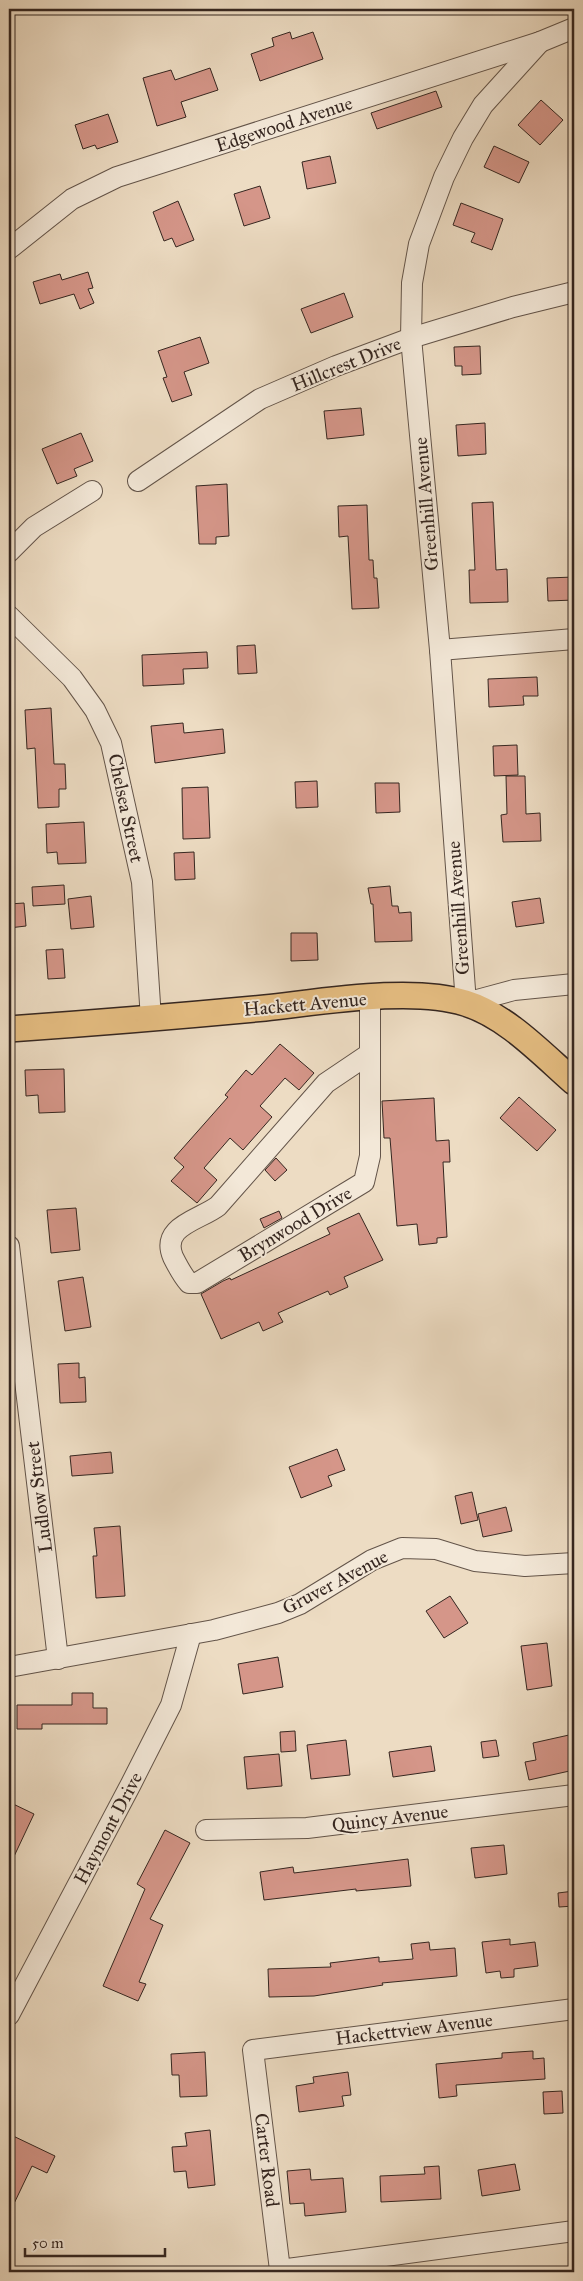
<svg xmlns="http://www.w3.org/2000/svg" width="583" height="2281" font-family="'IM FELL Great Primer',serif">
<style>
.building{fill:#d59689;stroke:#352620}
.lines{fill:none;stroke-linecap:round;stroke-linejoin:round}
.minor-casing{stroke:#635449;stroke-width:22}
.major-casing{stroke:#352620;stroke-width:28}
.minor{stroke:#f3e8d8;stroke-width:20}
.major{stroke:#e6be82;stroke-width:25}
.labels{text-anchor:middle;dominant-baseline:central;stroke-width:4;stroke-linejoin:round;paint-order:stroke}
.street-label{font-size:19px;fill:#352620;stroke:#f3e8d8}
</style>
<rect width="100%" height="100%" fill="#eddcc3"/>
<filter id="stains"><feTurbulence type="fractalNoise" baseFrequency=".004" numOctaves="4"/><feColorMatrix values="0 0 0 0 .2 0 0 0 0 .09 0 0 0 0 .02 0 0 0 .5 -.17"/></filter>
<radialGradient id="worn" r=".72"><stop offset=".6" stop-color="#630" stop-opacity="0"/><stop offset="1" stop-color="#630" stop-opacity=".3"/></radialGradient>
<g class="building">
<path d="M290 32 292 39 313 32 323 59 260 81 251 54 274 46 272 38Z"/>
<path d="M210 68 218 90 181 102 186 117 157 126 143 78 171 70 175 80Z"/>
<path d="M436 91 442 107 377 129 371 113Z"/>
<path d="M541 100 563 120 540 145 518 125Z"/>
<path d="M108 114 118 142 97 149 95 145 83 149 75 125Z"/>
<path d="M494 146 529 162 519 183 484 167Z"/>
<path d="M330 156 336 183 307 189 302 162Z"/>
<path d="M260 186 270 218 244 226 234 194Z"/>
<path d="M178 201 194 240 176 247 172 238 164 241 153 212Z"/>
<path d="M461 203 503 219 492 250 471 242 475 233 453 225Z"/>
<path d="M88 272 93 288 88 289 94 303 80 309 74 294 40 304 33 282 60 274 62 280Z"/>
<path d="M344 293 353 317 311 333 301 309Z"/>
<path d="M200 337 209 363 184 372 192 395 172 402 163 378 167 377 158 351Z"/>
<path d="M480 346 481 374 462 375V366H455L454 347Z"/>
<path d="M361 408 364 435 327 439 324 411Z"/>
<path d="M485 423 486 454 458 456 456 425Z"/>
<path d="M81 433 93 461 74 469 77 476 57 484 42 449Z"/>
<path d="M227 484 229 536 216 537V544H199L196 486Z"/>
<path d="M493 502 496 570 507 569 508 602 470 603 469 570H475L472 503Z"/>
<path d="M367 505 369 560H373L374 578H377L379 608 352 609 348 536 339 537 338 506Z"/>
<path d="M574 577V600L548 601 547 578Z"/>
<path d="M255 645 257 673 238 674 237 646Z"/>
<path d="M207 652 208 668 183 669 184 684 143 686 142 655Z"/>
<path d="M537 677 538 696H523L524 705 489 707 488 679Z"/>
<path d="M51 708 54 764H65L66 789H59V807L38 808 35 748 27 749 25 710Z"/>
<path d="M183 723 184 733 223 729 225 753 155 763 151 726Z"/>
<path d="M517 745 518 775 494 776 493 746Z"/>
<path d="M506 776H525L526 814 540 813 541 841 503 842 501 815 507 814Z"/>
<path d="M317 781 318 807 296 808 295 782Z"/>
<path d="M375 783H399L400 812 376 813Z"/>
<path d="M208 787 210 838 183 839 182 788Z"/>
<path d="M84 822 86 863 58 864 57 852 47 853 46 824Z"/>
<path d="M194 852 195 879 175 880 174 853Z"/>
<path d="M64 885 65 904 33 906 32 887Z"/>
<path d="M390 886 392 906H398L399 913 411 912 412 941 375 942 373 904H371L368 888Z"/>
<path d="M91 896 94 927 71 929 68 899Z"/>
<path d="M540 898 544 923 516 927 512 902Z"/>
<path d="M24 903 26 926 9 928V904Z"/>
<path d="M291 933H317L318 960 291 961Z"/>
<path d="M63 949 65 978 48 979 46 950Z"/>
<path d="M280 1044 314 1073 299 1090 285 1078 260 1106 272 1117 243 1150 230 1138 204 1168 217 1180 197 1203 171 1181 184 1167 174 1158 228 1097 225 1095 246 1070 252 1075Z"/>
<path d="M64 1069 65 1112 39 1113 38 1095 26 1096 25 1070Z"/>
<path d="M519 1097 556 1130 537 1151 500 1118Z"/>
<path d="M434 1098 436 1141 449 1140 450 1162H443L447 1237 437 1238V1243L419 1245 417 1224 397 1226 390 1138H384L382 1101Z"/>
<path d="M276 1158 287 1170 275 1181 265 1170Z"/>
<path d="M76 1208 80 1250 51 1253 47 1210Z"/>
<path d="M279 1211 282 1218 264 1228 260 1219Z"/>
<path d="M359 1213 383 1260 344 1277 348 1287 330 1295 328 1291 278 1313 283 1322 263 1331 259 1322 221 1339 201 1294 223 1281 230 1278 231 1280 330 1234 327 1228Z"/>
<path d="M83 1277 91 1327 65 1331 58 1281Z"/>
<path d="M79 1363V1378L85 1377 86 1402 60 1403 58 1364Z"/>
<path d="M337 1449 345 1470 328 1476 332 1486 301 1498 289 1467Z"/>
<path d="M111 1452 113 1473 72 1476 70 1456Z"/>
<path d="M472 1492 478 1520 461 1524 455 1496Z"/>
<path d="M506 1507 512 1531 483 1537 478 1514Z"/>
<path d="M120 1526 125 1596 96 1598 93 1556H97L94 1528Z"/>
<path d="M450 1596 468 1623 444 1638 426 1611Z"/>
<path d="M547 1643 552 1686 527 1690 521 1646Z"/>
<path d="M278 1657 283 1687 243 1694 238 1664Z"/>
<path d="M72 1693H93V1708H107V1724H42V1729H17V1705H72Z"/>
<path d="M295 1731 296 1751 281 1752 280 1732Z"/>
<path d="M569 1735 574 1770 529 1780 525 1762 536 1760 533 1743Z"/>
<path d="M346 1740 350 1775 311 1779 307 1745Z"/>
<path d="M496 1740 499 1756 483 1758 481 1742Z"/>
<path d="M431 1746 435 1771 393 1777 389 1752Z"/>
<path d="M279 1754 282 1786 247 1789 244 1757Z"/>
<path d="M9 1802 34 1814 9 1867Z"/>
<path d="M165 1830 190 1843 150 1919 163 1925 139 1982 146 1984 138 2001 103 1986 145 1889 137 1884Z"/>
<path d="M504 1845 507 1874 475 1878 471 1848Z"/>
<path d="M408 1859 411 1886 356 1891V1889L264 1900 260 1872 293 1867 294 1873Z"/>
<path d="M574 1891V1906L559 1907 558 1893Z"/>
<path d="M510 1939V1945L535 1942 538 1966 514 1969V1977L501 1978 500 1971 486 1973 482 1942Z"/>
<path d="M429 1942 430 1950 455 1948 457 1976 382 1983 383 1985 314 1996 269 1997 268 1969 331 1967 330 1963 379 1957V1962L413 1959 411 1944Z"/>
<path d="M533 2051V2059L544 2058 545 2079 456 2085 457 2096 439 2098 436 2064 502 2058V2053Z"/>
<path d="M205 2052 207 2096 180 2097 179 2075H172L171 2054Z"/>
<path d="M348 2072 351 2095 342 2096 344 2106 299 2112 296 2086 314 2083 313 2077Z"/>
<path d="M562 2091 563 2113 544 2114 543 2092Z"/>
<path d="M210 2130 215 2185 188 2188 186 2171 174 2172 172 2147 187 2146 185 2133Z"/>
<path d="M9 2134 55 2156 47 2173 32 2166 9 2214Z"/>
<path d="M515 2164 520 2190 482 2196 478 2170Z"/>
<path d="M439 2166 441 2199 381 2202 380 2176 425 2174 424 2167Z"/>
<path d="M310 2169 311 2180 343 2178 346 2212 305 2216 304 2203 290 2204 287 2171Z"/>
</g>
<g class="lines">
<g class="minor-casing">
<g id="minor">
<path d="M540 42 483 105 463 138 444 177 419 244 412 283 411 338 440 650 466 1003 514 990 574 984"/>
<path d="M9 249 72 199 117 177 540 42 574 28"/>
<path d="M138 481 260 399 336 366 411 338 513 307 574 292"/>
<path d="M9 552 34 527 92 491"/>
<path d="M9 616 72 678 95 710 111 743 142 882 151 1019"/>
<path d="M440 650 574 639"/>
<path d="M369 1054 326 1083 218 1206C200 1220 160 1226 173 1257 178 1267 182 1275 189 1283H197L364 1182 370 1156V997"/>
<path d="M9 1246 58 1659"/>
<path d="M9 1667 214 1630 278 1613 300 1604 372 1560 402 1548 436 1549 475 1561 525 1566 574 1563"/>
<path d="M206 1830 307 1828 574 1795"/>
<path d="M574 2009 253 2050 280 2270 574 2231"/>
<path d="M9 2015 131 1784 171 1705 191 1634"/>
</g>
</g>
<g class="major-casing">
<path id="major" d="M9 1029C94 1023 180 1016 265 1008 321 1002 412 986 465 1003 507 1016 542 1054 574 1082"/>
</g>
<use href="#minor" class="minor"/>
<use href="#major" class="major"/>
</g>
<g class="labels">
<g class="street-label">
<text transform="translate(284 124) rotate(-18)">Edgewood Avenue</text>
<text transform="translate(346 364) rotate(-22)">Hillcrest Drive</text>
<text transform="translate(426 504) rotate(-95)">Greenhill Avenue</text>
<text transform="translate(126 808) rotate(78)">Chelsea Street</text>
<text transform="translate(458 908) rotate(-94)">Greenhill Avenue</text>
<text transform="translate(305 1004) rotate(-5)">Hackett Avenue</text>
<text transform="translate(295 1224) rotate(-31)">Brynwood Drive</text>
<text transform="translate(39 1497) rotate(-97)">Ludlow Street</text>
<text transform="translate(335 1582) rotate(-28)">Gruver Avenue</text>
<text transform="translate(390 1818) rotate(-7)">Quincy Avenue</text>
<text transform="translate(108 1828) rotate(-62)">Haymont Drive</text>
<text transform="translate(414 2029) rotate(-7)">Hackettview Avenue</text>
<text transform="translate(267 2160) rotate(83)">Carter Road</text>
</g>
</g>
<rect width="583" height="2281" fill="none" stroke="#eddcc3" stroke-width="30"/>
<rect x="10" y="10" width="563" height="2261" fill="none" stroke="#352620" stroke-width="2.5"/>
<rect x="15" y="15" width="553" height="2251" fill="none" stroke="#352620"/>
<path d="M25 2248v8h140v-8" fill="none" stroke="#352620" stroke-width="2.5"/>
<text x="32" y="2248" font-size="15" fill="#352620" stroke="#f3e8d8" stroke-width="4" paint-order="stroke">50 m</text>
<rect width="100%" height="100%" filter="url(#stains)"/>
<rect width="100%" height="100%" fill="url(#worn)"/>
</svg>
